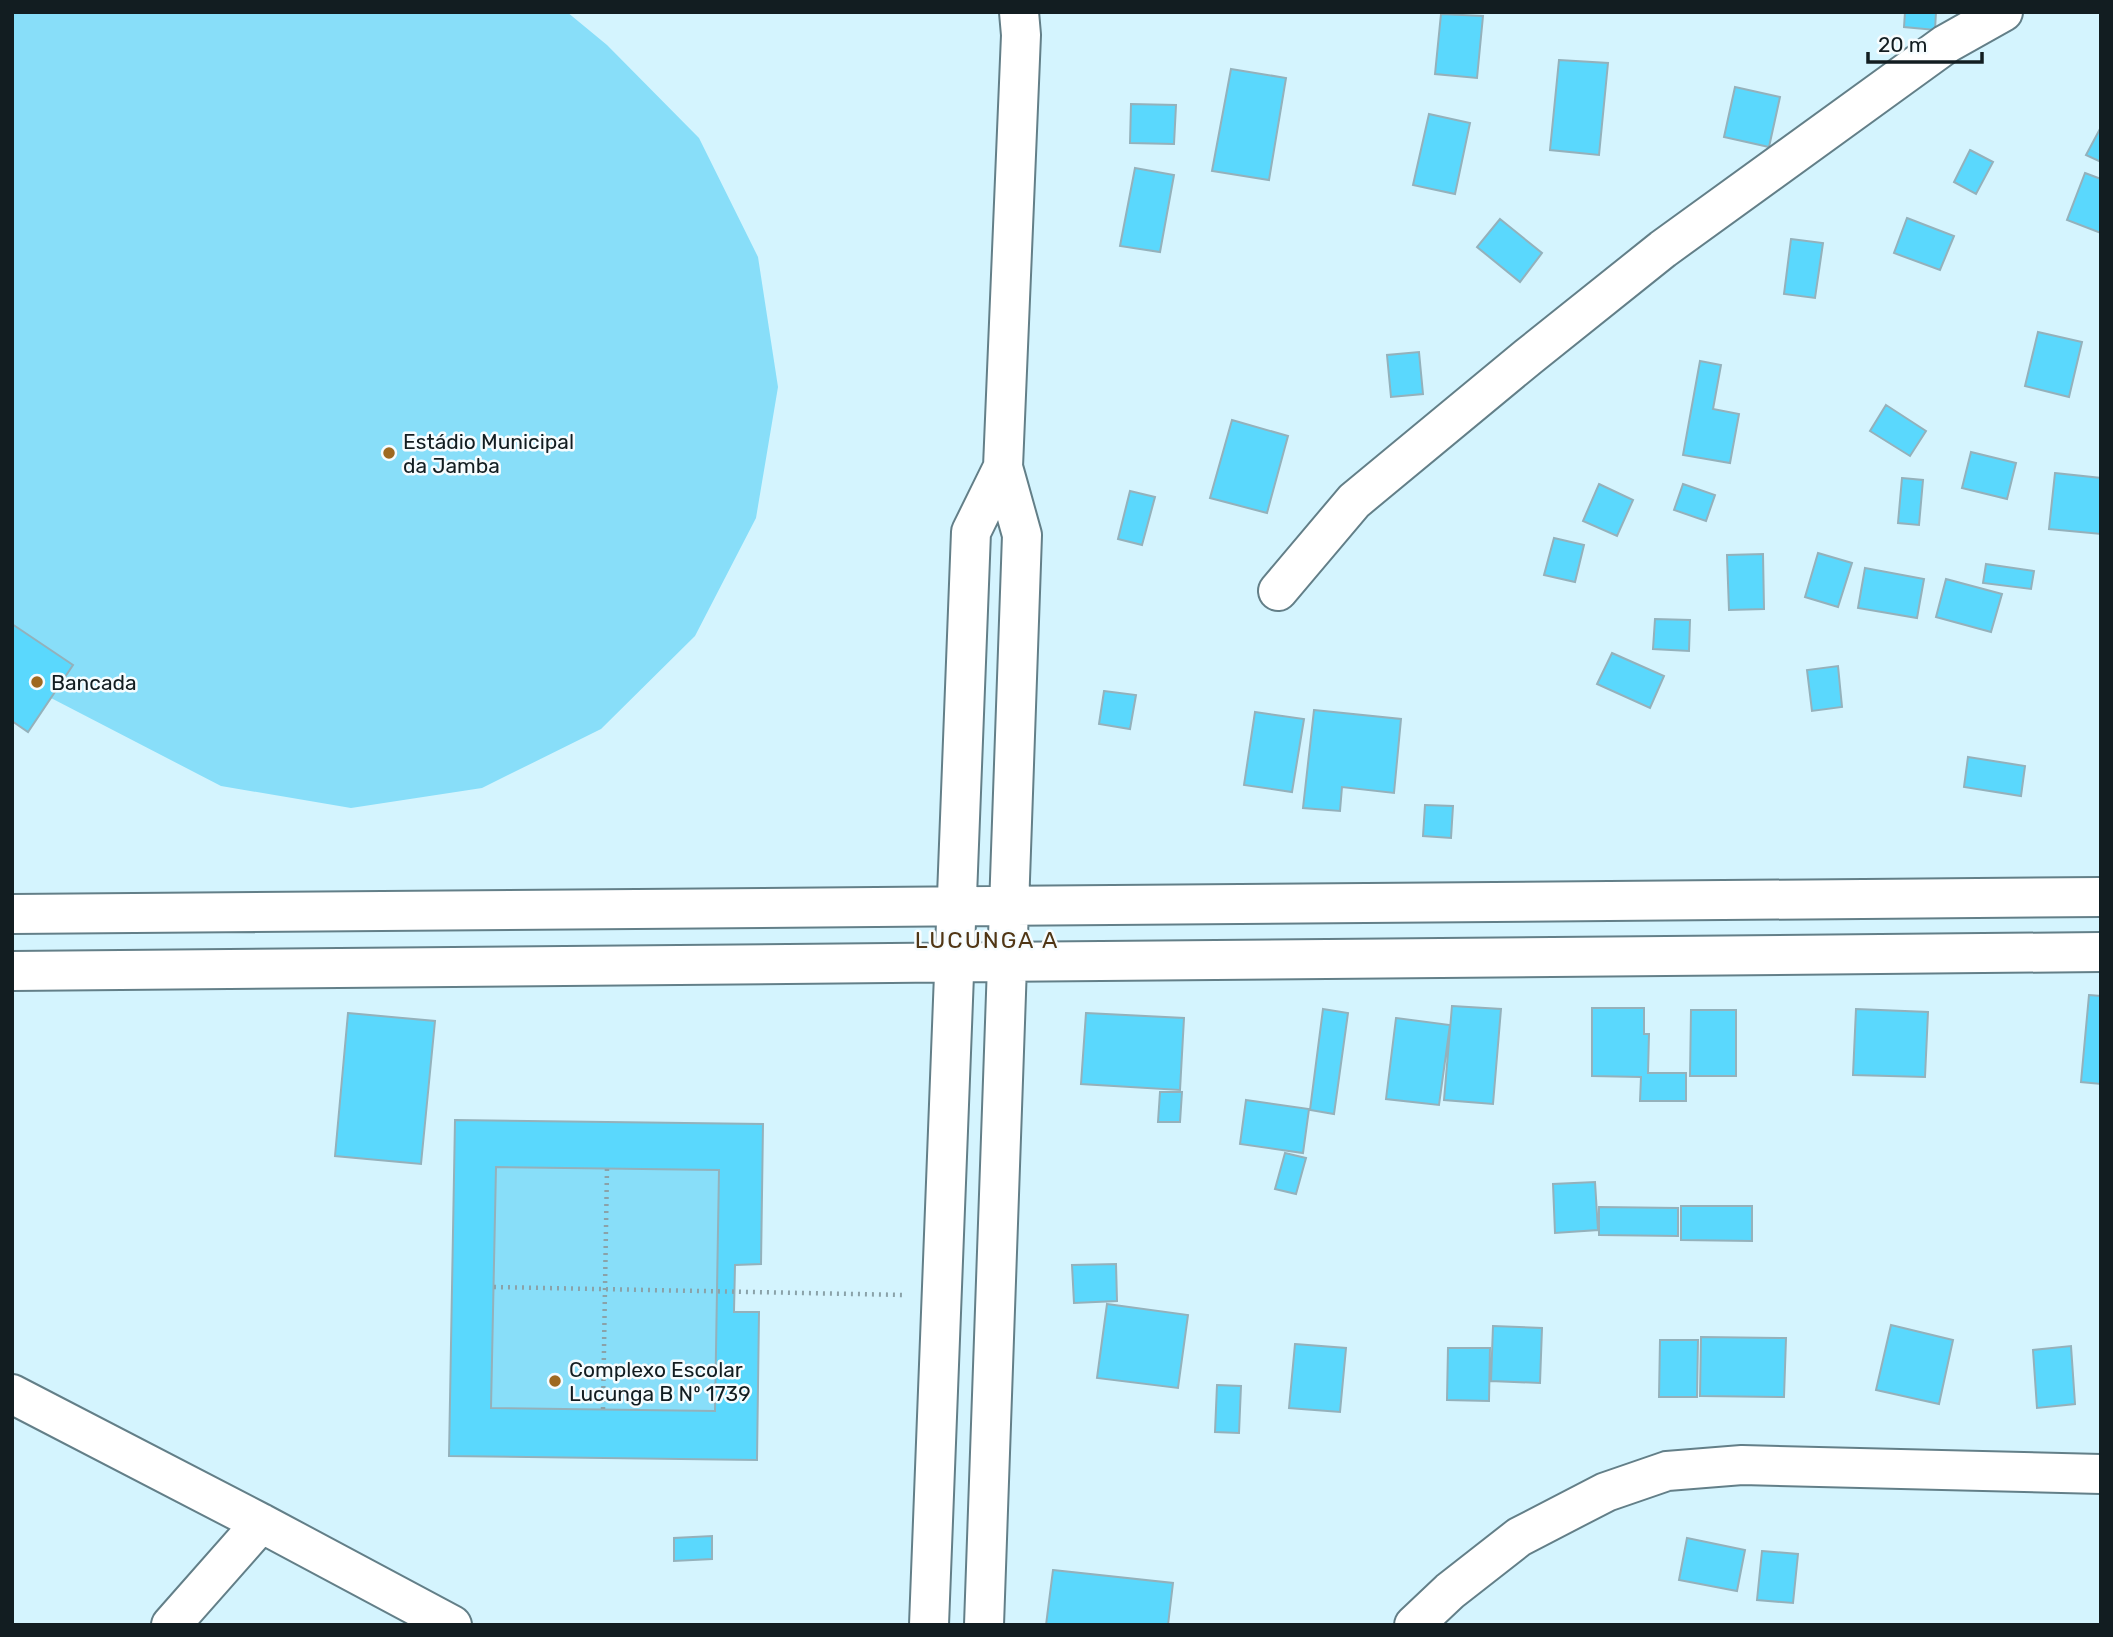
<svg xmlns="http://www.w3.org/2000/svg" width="2113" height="1637" font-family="Rubik,sans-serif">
<rect width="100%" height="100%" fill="#d4f4fe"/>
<path fill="#88def9" d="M12,12H567L607,45L699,138L758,257L778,387L756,518L695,636L601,729L482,788L351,808L221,786L51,698L28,732L12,721Z
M496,1167L719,1170L715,1411L491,1408Z"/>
<path fill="#5ad8fd" stroke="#94b1bb" stroke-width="2" fill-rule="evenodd" d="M1905,12H1936L1935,30L1904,27Z
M1441,14L1483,16L1477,78L1435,74Z
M1559,60L1608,63L1599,155L1550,150Z
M1231,69L1286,78L1269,180L1212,171Z
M1735,87L1780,97L1769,147L1724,137Z
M1131,104L1176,105L1174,144L1130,143Z
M1429,114L1470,123L1455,194L1413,185Z
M2101,127V162L2086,155Z
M1970,150L1993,162L1976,194L1954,182Z
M1135,168L1174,175L1160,252L1120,246Z
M2085,173L2101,179V233L2067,220Z
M1907,218L1954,236L1940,270L1894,253Z
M1500,219L1542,253L1520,282L1477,247Z
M1791,239L1823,243L1815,298L1784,294Z
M2038,332L2082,342L2069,397L2025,386Z
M1419,352L1423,394L1391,397L1387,355Z
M1700,361L1721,365L1713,409L1739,414L1730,463L1683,455Z
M1886,405L1926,431L1910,456L1870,431Z
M1232,420L1288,436L1267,513L1210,498Z
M1971,452L2016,463L2007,499L1962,488Z
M2055,473L2101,478V534L2049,529Z
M1902,478L1923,480L1919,525L1898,523Z
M1599,484L1633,500L1617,536L1583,521Z
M1683,484L1715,495L1706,521L1674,510Z
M1130,491L1155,497L1142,545L1118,539Z
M1554,538L1584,545L1575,582L1544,575Z
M1818,553L1852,563L1838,607L1805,597Z
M1763,554L1764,609L1729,610L1727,555Z
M1986,564L2034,571L2031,589L1983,583Z
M1865,568L1924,579L1917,618L1858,608Z
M1946,579L2002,594L1991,632L1936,617Z
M1655,619L1690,620L1689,651L1653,649Z
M12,624L73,665L28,732L12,721Z
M1612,653L1664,676L1650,708L1597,684Z
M1838,666L1842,707L1812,711L1807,670Z
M1104,691L1136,695L1130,729L1099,724Z
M1314,710L1401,719L1394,793L1342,787L1340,811L1303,808Z
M1255,712L1304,719L1292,792L1244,785Z
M1968,757L2025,766L2021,796L1964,787Z
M1425,805L1453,806L1451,838L1423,836Z
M2089,995L2101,996V1084L2081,1082Z
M1452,1006L1501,1009L1493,1104L1444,1100Z
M1592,1008H1644V1034H1649L1648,1073H1686V1101H1640L1641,1077L1592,1076Z
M1323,1009L1348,1013L1334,1114L1310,1110Z
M1856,1009L1928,1012L1925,1077L1853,1075Z
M1691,1010H1736V1076H1690Z
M348,1013L435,1021L421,1164L335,1156Z
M1086,1013L1184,1018L1180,1090L1081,1084Z
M1396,1018L1450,1025L1439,1105L1386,1099Z
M1160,1092H1182L1180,1122H1158Z
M1246,1100L1309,1109L1303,1153L1240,1144Z
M455,1120L763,1124L761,1264L735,1265L734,1312H759L757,1460L449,1456ZM496,1167L719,1170L715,1411L491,1408Z
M1285,1153L1306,1158L1296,1194L1275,1189Z
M1595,1182L1598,1230L1555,1233L1553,1184Z
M1681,1206H1752V1241L1681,1240Z
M1599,1207L1678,1208V1236L1599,1235Z
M1116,1264L1117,1301L1074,1303L1072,1265Z
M1107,1304L1188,1315L1178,1388L1097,1378Z
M1891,1325L1953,1340L1939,1404L1876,1390Z
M1493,1326L1542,1328L1540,1383L1491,1381Z
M1701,1337L1786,1338L1784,1397L1700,1396Z
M1660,1340H1698L1697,1397H1659Z
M1295,1344L1346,1348L1340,1412L1289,1408Z
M2071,1346L2075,1404L2037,1408L2033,1350Z
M1448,1348H1490L1489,1401L1447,1400Z
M1217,1385L1241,1386L1239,1433L1215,1432Z
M712,1536V1559L674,1561V1538Z
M1687,1538L1745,1550L1737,1591L1679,1580Z
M1762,1551L1798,1554L1793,1603L1757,1600Z
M1053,1570L1173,1583L1168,1625H1046Z"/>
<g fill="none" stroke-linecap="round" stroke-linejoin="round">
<defs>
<path id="street" d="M1003,467L1021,35L1019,12
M1278,591L1354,501L1528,357L1663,249L1946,44L2003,12
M12,914L2101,897
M12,971L2101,952
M12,1394L261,1523L452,1625
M171,1625L261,1523
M929,1625L971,532L1003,467L1022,535L984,1625
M1414,1625L1450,1591L1519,1537L1606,1492L1667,1471L1742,1465L2101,1474"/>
</defs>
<use href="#street" stroke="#637f88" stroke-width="42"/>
<path stroke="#8aa2a9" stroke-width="4.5" stroke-dasharray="2 5" stroke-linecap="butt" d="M494,1287L906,1295
M603,1409L607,1168"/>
<use href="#street" stroke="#fff" stroke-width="38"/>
</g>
<g fill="#9e6921" stroke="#f6fcfe" stroke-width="2.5">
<circle cx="389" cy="453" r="7"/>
<circle cx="37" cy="682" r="7"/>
<circle cx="555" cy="1381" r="7"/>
</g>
<g text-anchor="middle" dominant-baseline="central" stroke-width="5" stroke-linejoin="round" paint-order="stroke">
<g font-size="21" fill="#121d21" stroke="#f6fcfe" text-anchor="start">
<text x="403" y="441">Estádio Municipal<tspan x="403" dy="24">da Jamba</tspan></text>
<text x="51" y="682">Bancada</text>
<text x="569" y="1369">Complexo Escolar<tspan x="569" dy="24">Lucunga B Nº 1739</tspan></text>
</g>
<g font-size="23" letter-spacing="2" fill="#503615" stroke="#f6fcfe">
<text x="987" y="940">LUCUNGA A</text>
</g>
</g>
<rect width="2113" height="1637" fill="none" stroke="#121d21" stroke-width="28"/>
<path d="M1868 52v10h114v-10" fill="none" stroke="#121d21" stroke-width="3.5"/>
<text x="1878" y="52" font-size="21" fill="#121d21" stroke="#f6fcfe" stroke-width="5" paint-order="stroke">20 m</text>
</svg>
